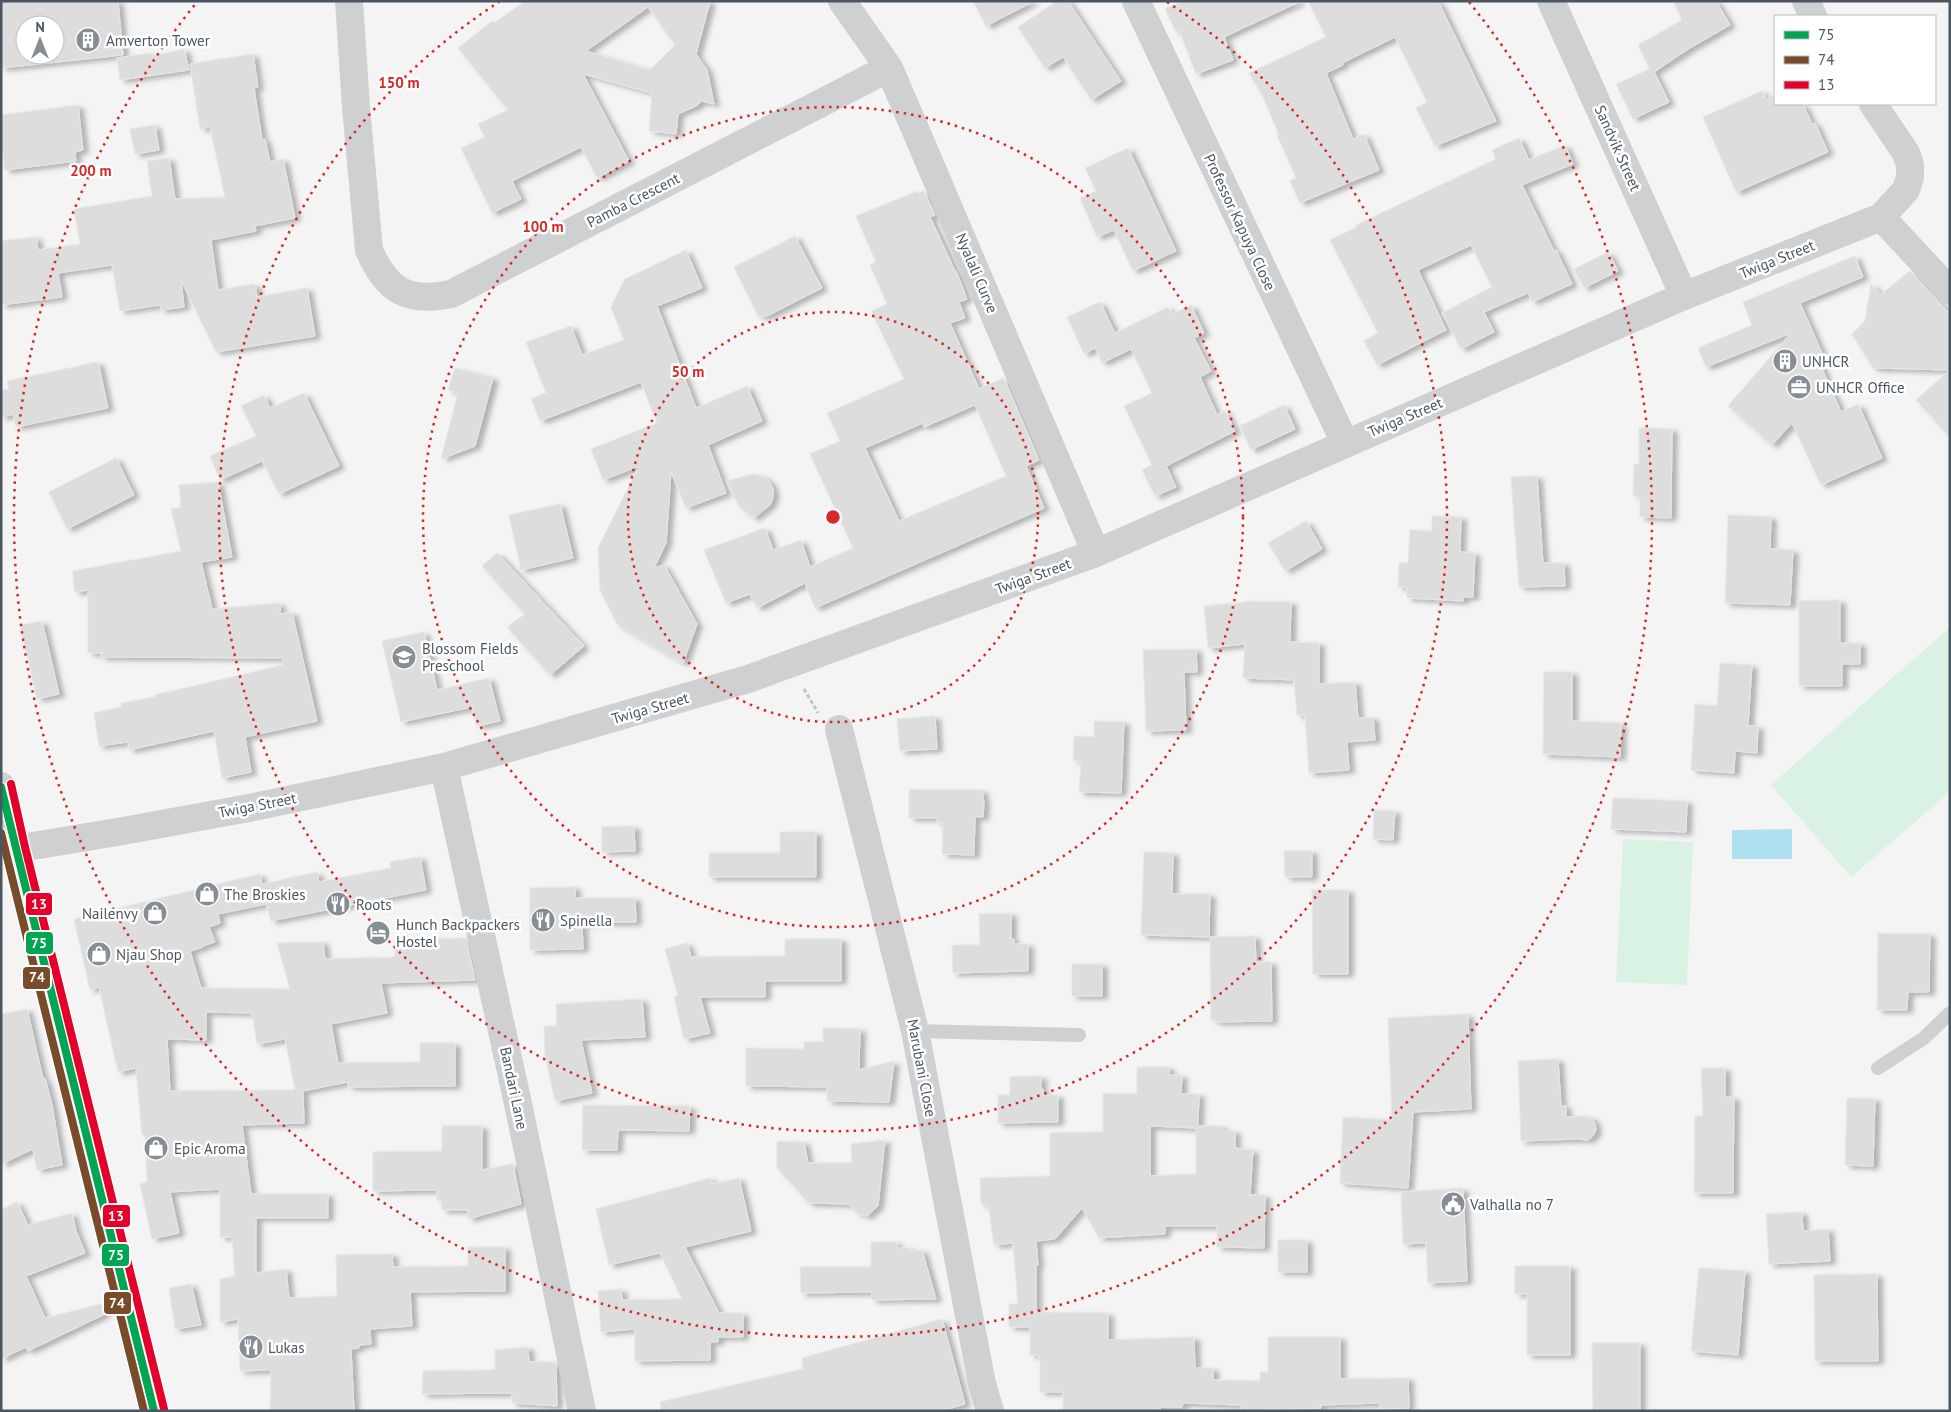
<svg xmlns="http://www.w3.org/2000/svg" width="1951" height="1412" font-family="'PT Sans',sans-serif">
<defs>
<filter id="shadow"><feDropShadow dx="5.5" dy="3" stdDeviation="2.5" flood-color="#0004"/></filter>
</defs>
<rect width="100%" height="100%" fill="#f4f4f4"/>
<path fill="#d9f2e3" d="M1949,628L1950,792L1851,877L1771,785Z
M1623,839L1693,842L1687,985L1616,982Z"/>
<path fill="#aee2f0" d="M1792,829V859H1732V830Z"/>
<path fill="#ddddde" stroke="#e5e6e7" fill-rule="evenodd" filter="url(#shadow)" d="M1,1H118L123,55L1,68ZM25,25H55V55H25Z
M525,1H710L696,54L707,70L714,104L702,101L696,106L678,114L676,134L649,131L652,93L583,74L629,161L597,178L581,147L512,181L521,199L492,213L461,148L485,137L478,124L508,110L458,48L492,21L494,23ZM648,7L675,45L650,70L586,51Z
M973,1H1034L986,26Z
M1057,1H1068L1121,81L1091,100L1063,57L1045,68L1018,27Z
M1183,1H1301L1224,37L1233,60L1196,74L1179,30L1176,32L1165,9Z
M1308,1H1438L1496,121L1435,146L1416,108L1427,102L1395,37L1342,63L1343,65L1326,73L1353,139L1364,134L1379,170L1300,203L1290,181L1296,178L1277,135H1279L1263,97L1249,73L1326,37Z
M1673,1H1716L1730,25L1690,48L1654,72L1669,102L1633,119L1616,84L1650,69L1638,45L1682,20Z
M184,49L189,70L120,80L117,58L151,53L152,56Z
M253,54L258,87L254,88L262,140L265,139L270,162L283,159L295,218L255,226L256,231L211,240L218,290L255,284L257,297L307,288L315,336L216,352L181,280L184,307L161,310L160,305L120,311L112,265L58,273L62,297L1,305V241L36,237L38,250L80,244L74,209L152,196L147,161L169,158L175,199L225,197L210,127L200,129L190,64Z
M1762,91L1766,99L1775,95V104H1803L1812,124L1815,123L1828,152L1736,192L1703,117Z
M78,105L83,150L75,152L76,161L5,170L1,138V115Z
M155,125L159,150L135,154L130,129Z
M1519,138L1529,160L1565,145L1573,164L1522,185L1554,251L1556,250L1572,284L1532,302L1528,293L1484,312L1494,332L1461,349L1442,313L1492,287L1471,245L1418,270L1446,330L1377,365L1364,341L1378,333L1330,240L1357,227L1356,225L1496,159L1492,150Z
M1128,148L1176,251L1133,271L1114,230L1097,237L1080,198L1096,191L1085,168Z
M918,191L919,193L924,191L935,215L930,217L955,271H956L967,299L959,302L965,318L950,323L979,389L1004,378L1039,460L1026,466L1044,508L815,608L805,583L757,608L750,594L726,603L704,550L765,528L773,550L801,540L810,567L853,548L810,454L840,441L827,413L904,379L871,311L887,304L870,265L876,262L856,216ZM975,405L1006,476L899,521L865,448L923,423L924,427Z
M795,236L822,288L767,316H758L734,267Z
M686,250L702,288L657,306L696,408L747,386L762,421L708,445L726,493L686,508L671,472L666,543L654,568L664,565L697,624L683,663L617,624L600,590L598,548L639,466L603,480L591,449L657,423L641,382L540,421L531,399L546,393L526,342L571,326L582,355L624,340L611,307L625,279Z
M1608,252L1618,271L1584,288L1574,269Z
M1855,256L1863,277L1800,303L1825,360L1819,362L1841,412L1858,404L1882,458L1821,485L1792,423L1772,445L1728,406L1791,333L1706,367L1698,348L1752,325L1743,302Z
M1910,271L1950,314V370L1873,368L1852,334L1865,321L1871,284L1881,294Z
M1100,302L1115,333L1168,307L1172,314L1191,305L1204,333L1194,338L1211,371L1200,377L1217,415L1225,411L1235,431L1166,466L1176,487L1155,496L1142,470L1152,465L1124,406L1152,393L1131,349L1102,363L1095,348L1084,354L1067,317Z
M98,362L108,408L16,427L13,414L1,417V390L9,389L7,381Z
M455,368L493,378L475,446L441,459L458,393L448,390Z
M1950,370V437L1916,400Z
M304,393L339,466L279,494L262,461L220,480L210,456L256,436L241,406L264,395L270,408Z
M1284,405L1295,429L1251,450L1240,426Z
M1639,428L1672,429L1671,518L1640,517V496H1633L1634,464H1639Z
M116,458L134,495L67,529L49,492Z
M753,474L762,476L769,481L773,489V498L770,505L754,518L739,506L726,481Z
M1537,476L1543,563H1564L1565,586L1519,587L1511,477Z
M218,482L232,557L201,562L212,609L280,603V614L292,612L317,721L245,737L251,772L222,778L214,731L129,750L128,742L99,746L94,713L121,707V703L155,697V695L283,665V658L101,657V653H88V590L75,592L73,580V571L181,551L171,509L181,507L179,485Z
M560,504L573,558L521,570L509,515Z
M1728,515L1771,517L1770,549L1793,550L1790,605L1725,603Z
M1432,516L1461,517L1460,552L1475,553L1473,597H1463V601L1407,598V587H1398L1399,563H1408L1410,530L1432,531Z
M1306,521L1322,549L1285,571L1268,543Z
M497,553L584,646L550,675L507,627L525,614L482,566Z
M1840,600V643H1860V664H1842V686H1799V601Z
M1246,601L1291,602L1290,642L1319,643V684L1355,682L1358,718L1373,717L1375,740L1347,742L1349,770L1309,773L1305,715H1297L1294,680L1243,678L1245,644L1208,648L1204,606L1246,602Z
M42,621L59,694L37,699L20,625Z
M424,632L437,690L489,678L500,721L477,726L472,707L401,722L382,641Z
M1196,649L1197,672H1184L1186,730L1146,731L1143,650Z
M1720,663L1752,665L1748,726H1758L1757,753L1735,751L1734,773L1691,770L1695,704L1717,706Z
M1544,672H1572V721L1621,723L1620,757L1543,754Z
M935,716L937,749L900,751L897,719Z
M1094,721L1124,722L1121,793L1079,792L1081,761L1073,760L1074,736L1094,737Z
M909,789L982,790L984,803L983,817H975L974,855L942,854L943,823H937V818H909Z
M1613,798L1687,801L1686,832L1611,829Z
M1374,810L1395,811L1393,840L1373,839Z
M634,826L635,851L602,852V827Z
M780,832H816V877H709V853H780Z
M1284,851H1312V877H1285Z
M1144,852L1173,853L1172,894H1210L1209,937L1141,935Z
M420,857L426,890L271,921L266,904L218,914L220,923L209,927L215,942L203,946V947L190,951L201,988L290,989L277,943L323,942L325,959L395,957V940L466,938L475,980L381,983L387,1013L331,1024L338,1063L420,1062V1043H455V1086L348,1087V1082L303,1091L304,1123L242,1125L251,1194H328V1218H256V1273L286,1269L289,1298L337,1296L336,1255L392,1254L393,1267L468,1266V1247H505V1291L410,1292L412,1326L370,1329L371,1344L359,1345V1348L351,1349L354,1411H270L271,1370L240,1371L238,1319L220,1322V1279L235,1276L232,1237H220V1189L170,1192L179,1233L152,1239L140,1184L147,1182L145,1135H142L136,1068L118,1072L99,987L90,990L74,919L260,874L262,884L317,872L319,882L391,868L390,862ZM206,1012L252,1013L257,1044L285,1039L295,1090L170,1091L167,1039L206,1040Z
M575,887V898H635L636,922L582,923L583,949L530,950V888Z
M1312,890H1348V974H1313Z
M1011,913V939H1014V944H1028V971L953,973L952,945H980L979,914Z
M1878,933L1930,934L1929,992H1908L1907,1010H1877Z
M1255,936L1256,962H1271L1272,1021L1216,1022V1020H1211L1210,937Z
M785,939H841V981H765V997H700L710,1033L684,1039L674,997L678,996L665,949L687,943L691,957L785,956Z
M1072,964H1102V996H1072Z
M642,999L645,1037L581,1040L592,1093L555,1101L545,1055L544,1026H557L556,1004Z
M27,1009L43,1079L45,1078L52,1105L62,1165L37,1170L33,1149L1,1164V1014Z
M1468,1014L1471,1109L1413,1112L1408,1188L1340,1183L1343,1117L1392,1120L1388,1018Z
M823,1028L860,1029L859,1070L894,1061L889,1102L827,1101V1087L746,1086V1048L804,1049V1042H823Z
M1558,1059L1561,1106H1566V1117L1585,1116L1592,1118L1595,1124L1596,1130L1593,1136L1588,1140L1577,1139L1521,1141L1518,1061Z
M1137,1067H1169V1075H1182L1181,1094H1199L1198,1126H1222V1131H1235V1148L1253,1150L1250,1195H1265L1264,1248L1217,1247V1226H1165V1234L1099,1238L1082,1208L1055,1239L1036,1241L1038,1265H1036V1312L1108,1313V1340L1194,1337L1195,1368H1213V1380L1260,1381V1372H1268V1337H1340V1379L1408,1378L1409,1408L1380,1409V1403L1321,1405V1408L1241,1411V1405L1183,1403L1182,1407H1160V1410L1063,1411V1392H1040V1357H1038L1039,1355H1030V1327H1009V1304H1018L1013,1243L994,1245L988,1204L981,1205L980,1178L1050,1176V1133L1103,1132V1093L1137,1094ZM1150,1126L1196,1128V1174L1150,1176Z
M1701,1068H1725V1097H1734L1733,1193H1694L1695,1116H1703Z
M1041,1076V1089H1043V1095H1058V1122L998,1123V1095H1010V1077Z
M1847,1098L1875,1099L1873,1166L1845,1165Z
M583,1105L690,1106L689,1131L618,1130L617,1150H582Z
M442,1126H482V1170L513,1164L521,1204L468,1219V1210H442V1200H437V1190L373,1191V1152L442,1151Z
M885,1140L878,1206L867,1216L857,1213L849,1204L809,1203L777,1168V1141L804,1142L808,1163H852L851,1144Z
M711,1178L712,1184L739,1178L751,1231L685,1247L719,1313H743V1337H718V1342H710V1360L635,1361V1329L601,1332L598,1291L621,1289L622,1300L682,1299L660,1253L609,1265L596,1209Z
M1463,1188L1467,1281L1428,1283L1426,1243L1403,1244L1401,1192Z
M17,1202L28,1225L72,1213L76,1231L85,1253L26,1276L45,1318L101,1304L105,1314L28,1351L26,1347L1,1359V1210Z
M1802,1212L1803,1231L1828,1229L1830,1261L1769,1264L1766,1214Z
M1278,1240H1307V1272H1278Z
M871,1242H897V1248H910V1251L922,1250L936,1299L872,1300V1292L801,1293L800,1267H871Z
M1515,1266H1570V1355H1527V1294H1515Z
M1699,1268L1745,1271L1738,1355L1691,1351Z
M1877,1274L1878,1361H1815L1814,1275Z
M191,1284L201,1325L175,1329L169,1288Z
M942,1319L965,1404L941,1411H661L660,1402L803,1369L802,1358Z
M1592,1343H1640V1411H1593Z
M528,1347L529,1362H556L557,1406L512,1403V1393L422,1394L423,1371L495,1370V1350Z"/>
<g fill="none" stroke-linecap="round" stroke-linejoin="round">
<path stroke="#bcc7c4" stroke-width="3" stroke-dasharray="4 2.5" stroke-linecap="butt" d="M804,689L818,713"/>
<path stroke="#ced0d2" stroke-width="14" d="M915,1031L1079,1035
M1878,1068L1924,1038L1950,1013"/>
<path stroke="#ced0d2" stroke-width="28" d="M349,1L356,107L369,250C387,291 407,303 451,294L889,68
M842,1L889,68L1096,553
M1136,1L1345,443
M1551,1L1684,296
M1806,1L1813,16
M1881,217L1950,291
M839,729L915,1031L982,1384L990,1411
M444,767L517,1099L582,1411
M15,849L123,831L249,808L444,767L748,679L1096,553L1684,296L1881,217L1906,190L1910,177V165L1906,153L1873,104"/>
<path stroke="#ced0d2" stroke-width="28" d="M1,786L15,849L154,1411"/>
<defs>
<path id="bus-1" d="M1,787L154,1411"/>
<path id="bus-2" d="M1,833L144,1411"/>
<path id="bus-3" d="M11,784L25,847L164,1409"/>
</defs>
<use href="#bus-1" stroke="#fff" stroke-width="11"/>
<use href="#bus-2" stroke="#fff" stroke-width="11"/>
<use href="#bus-3" stroke="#fff" stroke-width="11"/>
<use href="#bus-1" stroke="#00a651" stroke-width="8"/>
<use href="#bus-2" stroke="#7a4b2a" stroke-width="8"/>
<use href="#bus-3" stroke="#e4002b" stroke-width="8"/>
</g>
<g fill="none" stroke="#d62828" stroke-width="2.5" stroke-dasharray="2.5 5">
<circle cx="833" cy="517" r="205"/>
<circle cx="833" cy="517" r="410"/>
<path d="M1167 2A614 614 0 1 1 499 2"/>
<path d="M1469 2A819 819 0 1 1 197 2"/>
</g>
<defs>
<symbol id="building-disc" viewBox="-11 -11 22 22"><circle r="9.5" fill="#868d94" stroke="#fff"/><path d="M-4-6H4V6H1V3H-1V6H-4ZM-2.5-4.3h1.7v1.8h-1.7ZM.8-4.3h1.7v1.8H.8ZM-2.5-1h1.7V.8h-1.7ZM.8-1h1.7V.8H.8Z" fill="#fff"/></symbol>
<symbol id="office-disc" viewBox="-11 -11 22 22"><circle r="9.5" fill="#868d94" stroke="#fff"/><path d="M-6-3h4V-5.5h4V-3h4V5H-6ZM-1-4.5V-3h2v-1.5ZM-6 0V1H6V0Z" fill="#fff"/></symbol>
<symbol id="school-disc" viewBox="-11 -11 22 22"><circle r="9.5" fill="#868d94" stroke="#fff"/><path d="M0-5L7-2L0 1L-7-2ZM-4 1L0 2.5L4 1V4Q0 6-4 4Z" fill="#fff"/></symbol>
<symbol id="shop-disc" viewBox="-11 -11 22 22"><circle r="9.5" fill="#868d94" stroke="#fff"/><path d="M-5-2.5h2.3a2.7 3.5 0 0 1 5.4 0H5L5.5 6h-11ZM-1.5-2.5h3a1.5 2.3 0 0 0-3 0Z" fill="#fff"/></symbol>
<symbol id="restaurant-disc" viewBox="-11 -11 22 22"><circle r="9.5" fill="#868d94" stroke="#fff"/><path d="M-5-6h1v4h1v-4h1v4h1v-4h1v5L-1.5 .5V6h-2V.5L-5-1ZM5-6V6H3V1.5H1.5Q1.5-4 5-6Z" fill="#fff"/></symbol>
<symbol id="hotel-disc" viewBox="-11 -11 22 22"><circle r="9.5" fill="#868d94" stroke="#fff"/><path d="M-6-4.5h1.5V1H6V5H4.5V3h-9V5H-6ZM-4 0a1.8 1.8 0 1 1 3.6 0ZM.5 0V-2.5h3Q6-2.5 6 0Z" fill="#fff"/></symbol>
<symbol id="civic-disc" viewBox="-11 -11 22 22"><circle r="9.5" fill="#868d94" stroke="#fff"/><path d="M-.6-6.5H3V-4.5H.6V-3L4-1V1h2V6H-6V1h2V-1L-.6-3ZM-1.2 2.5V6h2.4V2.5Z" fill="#fff"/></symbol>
</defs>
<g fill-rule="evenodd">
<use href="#building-disc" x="74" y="26" width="28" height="28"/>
<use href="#building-disc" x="1771" y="347" width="28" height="28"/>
<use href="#office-disc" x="1785" y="373" width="28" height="28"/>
<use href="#school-disc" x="390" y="643" width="28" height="28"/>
<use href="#shop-disc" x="193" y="880" width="28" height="28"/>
<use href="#restaurant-disc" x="324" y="890" width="28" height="28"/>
<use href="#shop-disc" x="141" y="899" width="28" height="28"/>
<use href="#restaurant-disc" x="529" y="906" width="28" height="28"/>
<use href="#hotel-disc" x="364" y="919" width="28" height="28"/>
<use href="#shop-disc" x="85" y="940" width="28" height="28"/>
<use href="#shop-disc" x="142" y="1134" width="28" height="28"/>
<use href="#civic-disc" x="1439" y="1190" width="28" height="28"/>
<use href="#restaurant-disc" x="237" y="1333" width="28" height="28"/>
</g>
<g text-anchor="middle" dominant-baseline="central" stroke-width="5" stroke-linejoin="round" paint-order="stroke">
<g font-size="15" fill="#4a5661" stroke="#fff" text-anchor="start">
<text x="106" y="40">Amverton Tower</text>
<text x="1802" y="361">UNHCR</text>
<text x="1816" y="387">UNHCR Office</text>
<text x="422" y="648">Blossom Fields<tspan x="422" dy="17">Preschool</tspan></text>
<text x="224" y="894">The Broskies</text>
<text x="356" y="904">Roots</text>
<text x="138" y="913" text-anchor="end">Nailenvy</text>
<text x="560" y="920">Spinella</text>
<text x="396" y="924">Hunch Backpackers<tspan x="396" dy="17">Hostel</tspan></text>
<text x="116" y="954">Njau Shop</text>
<text x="174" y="1148">Epic Aroma</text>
<text x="1470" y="1204">Valhalla no 7</text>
<text x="268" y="1347">Lukas</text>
</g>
<g font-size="15" fill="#4a5661" stroke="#fff">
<text transform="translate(1618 148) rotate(66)">Sandvik Street</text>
<text transform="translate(633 200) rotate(-27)">Pamba Crescent</text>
<text transform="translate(1240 222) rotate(65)">Professor Kapuya Close</text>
<text transform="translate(1777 259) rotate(-22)">Twiga Street</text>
<text transform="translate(977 273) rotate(67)">Nyalali Curve</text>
<text transform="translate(1405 417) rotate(-23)">Twiga Street</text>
<text transform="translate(1033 576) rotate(-20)">Twiga Street</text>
<text transform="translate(650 708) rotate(-16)">Twiga Street</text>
<text transform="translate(257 805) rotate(-11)">Twiga Street</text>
<text transform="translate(922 1068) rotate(79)">Marubani Close</text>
<text transform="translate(514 1088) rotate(78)">Bandari Lane</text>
</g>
</g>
<circle cx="833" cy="517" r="8" fill="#d62828" stroke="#fff" stroke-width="2.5"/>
<g font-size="15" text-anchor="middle" font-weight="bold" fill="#d62828" stroke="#fff" stroke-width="5" stroke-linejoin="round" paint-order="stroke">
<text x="399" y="88">150 m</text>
<text x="91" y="176">200 m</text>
<text x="543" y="232">100 m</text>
<text x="688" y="377">50 m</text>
</g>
<g stroke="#fff" stroke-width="2">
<rect x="25" y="892" width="28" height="24" rx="5" fill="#e4002b"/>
<rect x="25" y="931" width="29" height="24" rx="5" fill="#00a651"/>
<rect x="22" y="966" width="29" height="24" rx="5" fill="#7a4b2a"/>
<rect x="102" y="1204" width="29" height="24" rx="5" fill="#e4002b"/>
<rect x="101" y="1243" width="29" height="24" rx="5" fill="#00a651"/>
<rect x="103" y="1291" width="29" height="24" rx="5" fill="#7a4b2a"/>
</g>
<g font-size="14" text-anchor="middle" font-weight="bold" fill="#fff">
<text x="39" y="909">13</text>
<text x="39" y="948">75</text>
<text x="37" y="982">74</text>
<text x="116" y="1221">13</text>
<text x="116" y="1260">75</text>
<text x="117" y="1308">74</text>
</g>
<rect width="1951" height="1412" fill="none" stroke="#4a5661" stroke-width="5"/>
<rect x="1774" y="15" width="162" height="90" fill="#ffffff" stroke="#b7bbc0"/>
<rect x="1784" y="31" width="25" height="8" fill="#00a651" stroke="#b7bbc0"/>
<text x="1818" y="40" font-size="15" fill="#4a5661">75</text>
<rect x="1784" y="56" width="25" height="8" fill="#7a4b2a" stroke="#b7bbc0"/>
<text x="1818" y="65" font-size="15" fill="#4a5661">74</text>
<rect x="1784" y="81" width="25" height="8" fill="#e4002b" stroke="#b7bbc0"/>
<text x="1818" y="90" font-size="15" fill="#4a5661">13</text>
<g transform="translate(40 40)"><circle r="24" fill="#ffffff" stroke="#b7bbc0"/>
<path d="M0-4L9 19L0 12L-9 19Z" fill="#868d94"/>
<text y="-8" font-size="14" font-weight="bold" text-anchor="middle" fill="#4a5661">N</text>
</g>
</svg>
